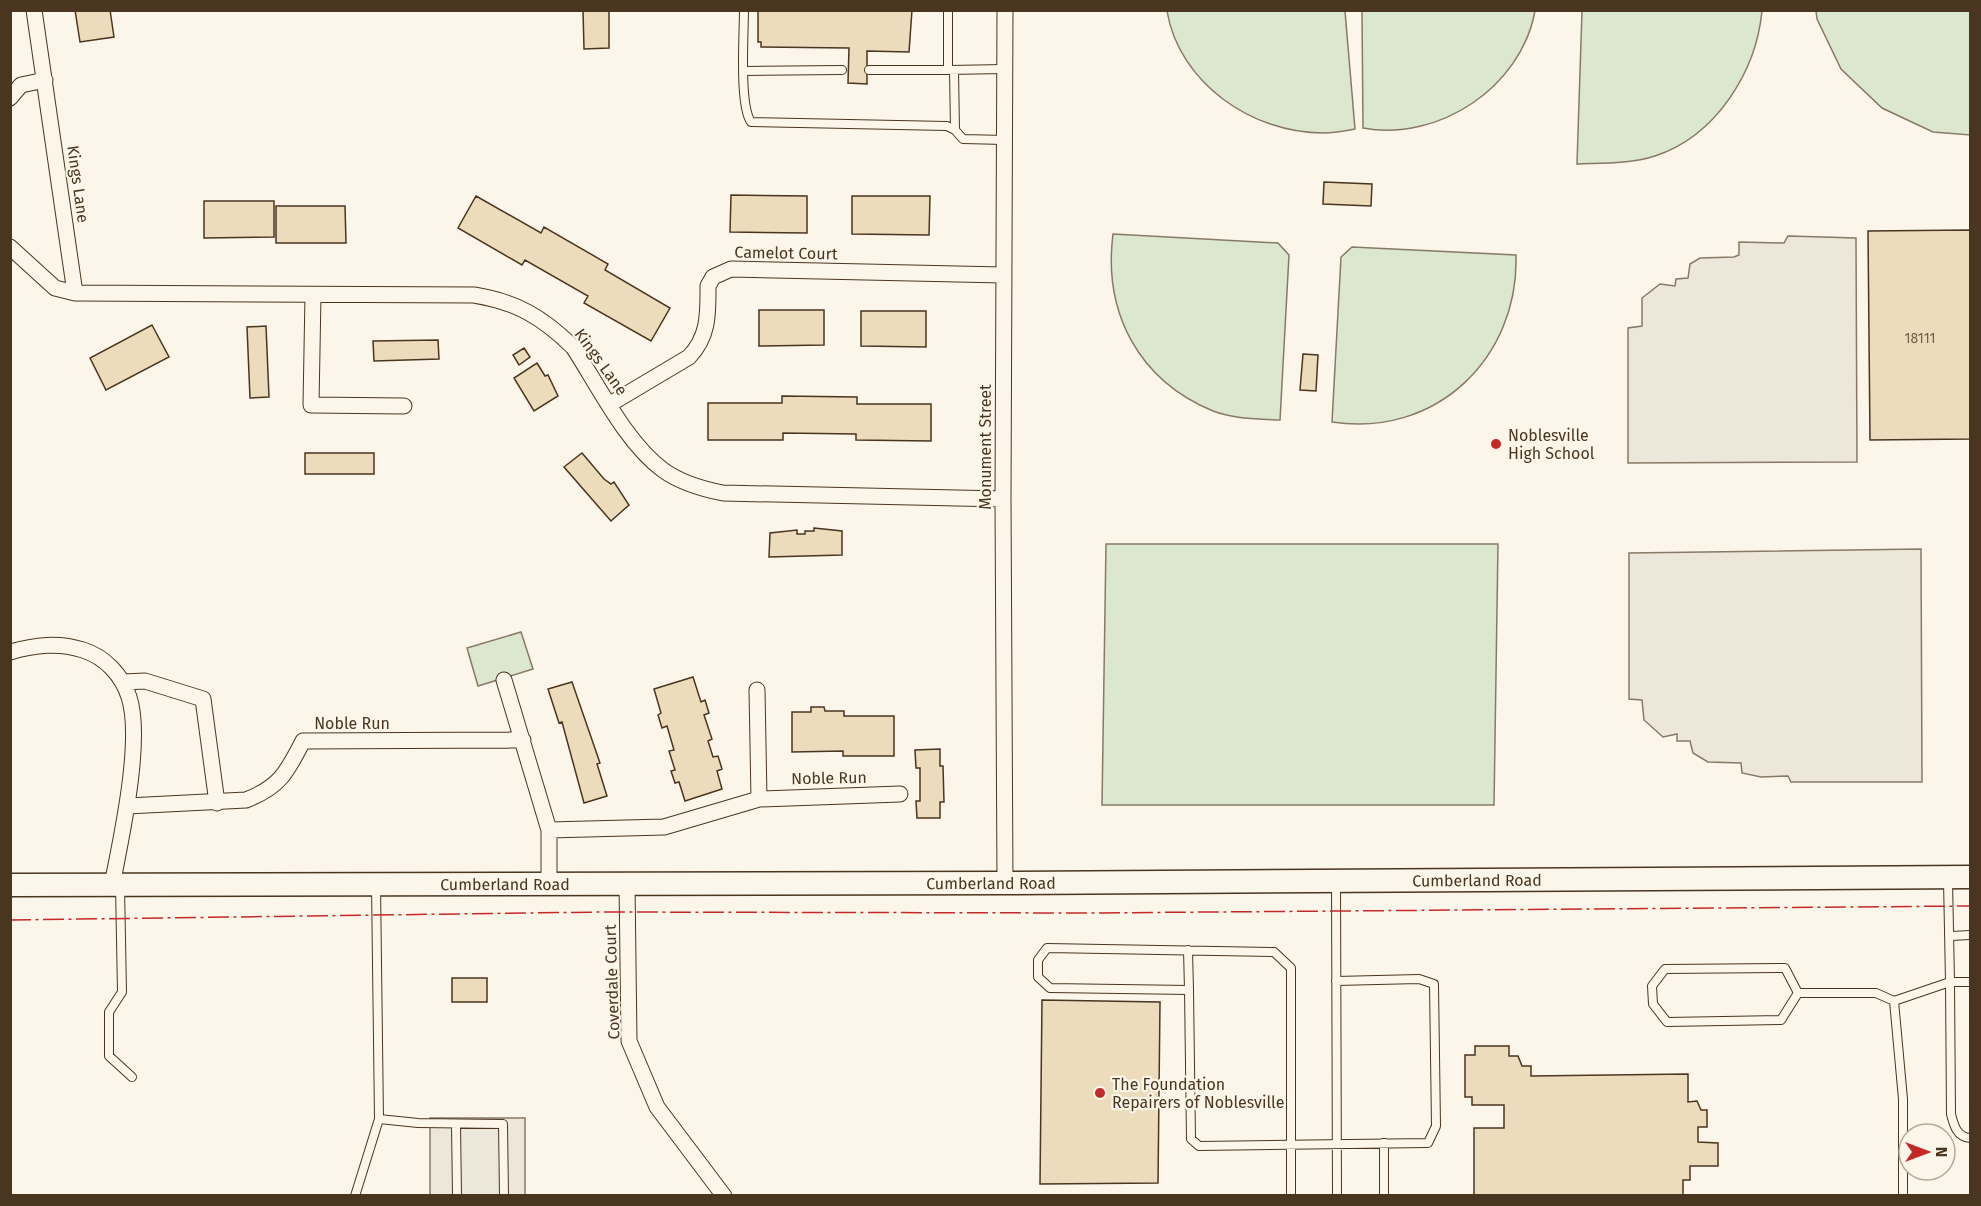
<svg xmlns="http://www.w3.org/2000/svg" width="1981" height="1206" font-family="'Fira Sans',sans-serif">
<rect width="100%" height="100%" fill="#fbf6e9"/>
<path fill="#dce7d0" stroke="#887966" stroke-width="1.5" d="M1167,11H1345L1355,129C1345,131 1333,133 1323,133C1252,133 1179,83 1167,11Z
M1362,11V10L1535,11C1521,87 1439,142 1363,128Z
M1582,11V10L1762,11C1756,72 1716,136 1655,156C1630,164 1603,163 1577,164Z
M1816,11H1970V135L1933,132L1882,108L1841,69L1817,19Z
M1113,234L1278,243L1289,255L1280,420C1257,419 1234,419 1213,411C1138,380 1103,312 1113,234Z
M1352,247L1516,255C1519,358 1436,438 1332,422L1341,257Z
M1106,544H1498L1494,805H1102Z
M521,632L533,669L478,686L467,648Z"/>
<path fill="#ede7d9" stroke="#887966" stroke-width="1.5" d="M1788,236L1856,238L1857,462L1628,463V328L1642,326V298L1660,284L1675,286L1676,279L1688,278L1690,264L1700,258L1734,257L1739,255V242L1784,243Z
M1921,549L1922,782H1791L1788,776L1761,777L1742,773L1741,763L1708,762L1693,753L1690,741H1677V734L1663,737L1644,720L1642,700L1629,699V553Z
M430,1118H525V1195H430Z"/>
<path fill="#ecdcbc" stroke="#4a3520" stroke-width="1.5" d="M75,10H110L114,37L80,42Z
M583,10H609V48L584,49Z
M758,10H912L909,52L867,51V84L848,83L849,48L761,47V42H758Z
M1324,182L1372,184L1371,206L1323,204Z
M731,195L807,196V233L730,232Z
M476,196L541,233L544,227L608,264L605,270L670,308L651,341L584,303L588,296L525,260L522,265L458,228Z
M852,196H930L929,235L852,234Z
M204,201H274V237L204,238Z
M276,206H345L346,243H276Z
M1970,230V439L1870,440L1868,231Z
M759,310H824V345L759,346Z
M861,311H926V347L861,346Z
M152,325L169,357L106,390L90,358Z
M266,326L269,397L250,398L247,327Z
M438,340L439,359L374,361L373,341Z
M524,348L530,357L519,365L513,355Z
M1303,354L1318,355L1316,391L1300,390Z
M537,363L545,376L548,375L558,396L534,411L514,378Z
M782,396L857,397V404H931V441L856,440V434L783,433V440H708V403H782Z
M305,453H374V474H305Z
M582,453L604,479L611,484L614,482L629,505L611,521L564,467Z
M814,528L842,531V555L769,557L770,533L797,530V534H805V531H814Z
M693,677L701,702L705,700L709,713L704,715L712,739L708,741L713,757L718,756L722,769L717,771L722,789L685,801L679,782L675,783L671,771L675,770L669,751L674,750L667,726L662,728L658,715L661,713L654,689Z
M572,682L600,763L597,764L607,796L584,803L562,722L559,723L548,689Z
M811,707H824L825,711H844V716H894V756H843V751L792,752V712H811Z
M940,749V766H943L944,802H940V818H917L916,801H920V768H916L915,750Z
M452,978H487V1002H452Z
M1042,1000L1160,1002L1158,1183L1040,1184Z
M1475,1046H1509V1056H1518L1522,1066H1531V1076L1688,1074V1102L1697,1101L1701,1110H1707V1127H1698V1142L1718,1143V1166H1690V1180H1683V1196H1474V1128H1504V1105H1472V1097H1465V1055H1475Z"/>
<g fill="none" stroke-linecap="round" stroke-linejoin="round">
<defs>
<path id="lane" d="M744,10C744,34 739,105 751,122L947,126L955,130L963,139L1005,140
M948,10V70L1005,69
M869,70H948
M954,70L955,130
M745,71L842,70
M1336,883L1337,1196
M120,886L122,992L109,1012V1056L132,1077
M1951,936L1970,935
M1188,950L1189,990
M1970,982H1950L1951,1114C1954,1126 1957,1137 1970,1138
M1798,993L1781,1020L1667,1022L1653,1004L1652,986L1665,969L1785,968L1798,993H1876L1894,1001
M379,1119L418,1123L503,1124L504,1196
M456,1124L457,1196
M1384,1143V1196
M355,1196L379,1119L376,885
M1291,1196V968L1274,952L1047,948L1038,960V977L1050,988L1189,990L1191,1139L1199,1146L1428,1143L1436,1126L1434,984L1419,979L1336,981
M1903,1196V1099L1894,1001L1950,982L1948,880"/>
<path id="street" d="M34,10L75,293
M10,98L21,85L45,80
M10,247L55,288L75,293L474,295C517,302 542,317 573,347C598,385 626,443 663,470C681,483 702,489 723,493L1003,499
M313,295L311,405L404,406
M610,404L689,357C709,336 708,314 708,286L713,277L731,269L1003,275
M10,652C35,645 58,642 83,650C105,657 122,675 129,697C143,740 121,839 112,885
M504,680L549,830V883
M123,682L145,681L203,699L217,803
M757,690L759,799
M127,806L246,800C280,787 287,772 303,741L523,740
M549,830L664,827L759,799L900,794
M627,883L629,1041L657,1107L724,1196
M1005,883L1003,499L1005,10"/>
<g id="secondary">
<path id="s1" d="M10,885L1005,883L1970,877"/>
</g>
</defs>
<use href="#lane" stroke="#4a3520" stroke-width="10"/>
<use href="#street" stroke="#4a3520" stroke-width="17"/>
<use href="#secondary" stroke="#4a3520" stroke-width="25"/>
<use href="#lane" stroke="#fbf6e9" stroke-width="8"/>
<use href="#street" stroke="#fbf6e9" stroke-width="15"/>
<use href="#secondary" stroke="#fbf6e9" stroke-width="22"/>
<path stroke="#c62828" stroke-width="1.5" stroke-dasharray="21 4.5 3 4.5" stroke-linecap="butt" d="M10,920L602,912L1086,913L1970,906"/>
</g>
<g fill="#c62828" stroke="#fbf6e9" stroke-width="2">
<circle cx="1496" cy="444" r="6"/>
<circle cx="1100" cy="1093" r="6"/>
</g>
<g text-anchor="middle" dominant-baseline="central" stroke-width="4.5" stroke-linejoin="round" paint-order="stroke">
<g font-size="14" fill="#725f47">
<text x="1920" y="338">18111</text>
</g>
<g font-size="16" fill="#4a3520" stroke="#fbf6e9">
<text transform="translate(78 184) rotate(82)">Kings Lane</text>
<text transform="translate(786 253) rotate(1)">Camelot Court</text>
<text transform="translate(601 362) rotate(54)">Kings Lane</text>
<text transform="translate(985 447) rotate(-90)">Monument Street</text>
<text x="352" y="723">Noble Run</text>
<text transform="translate(829 778) rotate(-1)">Noble Run</text>
<text stroke="none"><textPath href="#s1" startOffset="1467">Cumberland Road</textPath></text>
<text stroke="none"><textPath href="#s1" startOffset="495">Cumberland Road</textPath></text>
<text stroke="none"><textPath href="#s1" startOffset="981">Cumberland Road</textPath></text>
<text transform="translate(612 982) rotate(-92)">Coverdale Court</text>
</g>
<g font-size="16" fill="#4a3520" stroke="#fbf6e9" text-anchor="start">
<text x="1508" y="435">Noblesville<tspan x="1508" dy="18">High School</tspan></text>
<text x="1112" y="1084">The Foundation<tspan x="1112" dy="18">Repairers of Noblesville</tspan></text>
</g>
</g>
<rect width="1981" height="1206" fill="none" stroke="#4a3520" stroke-width="24"/>
<g transform="translate(1927 1152) rotate(90)"><circle r="28" fill="#fbf6e9" stroke="#b4a999" stroke-width="1.5"/>
<path d="M0-4.5L10 22L0 15L-10 22Z" fill="#c62828"/>
<text y="-9" font-size="16" font-weight="bold" text-anchor="middle" fill="#4a3520">N</text>
</g>
</svg>
